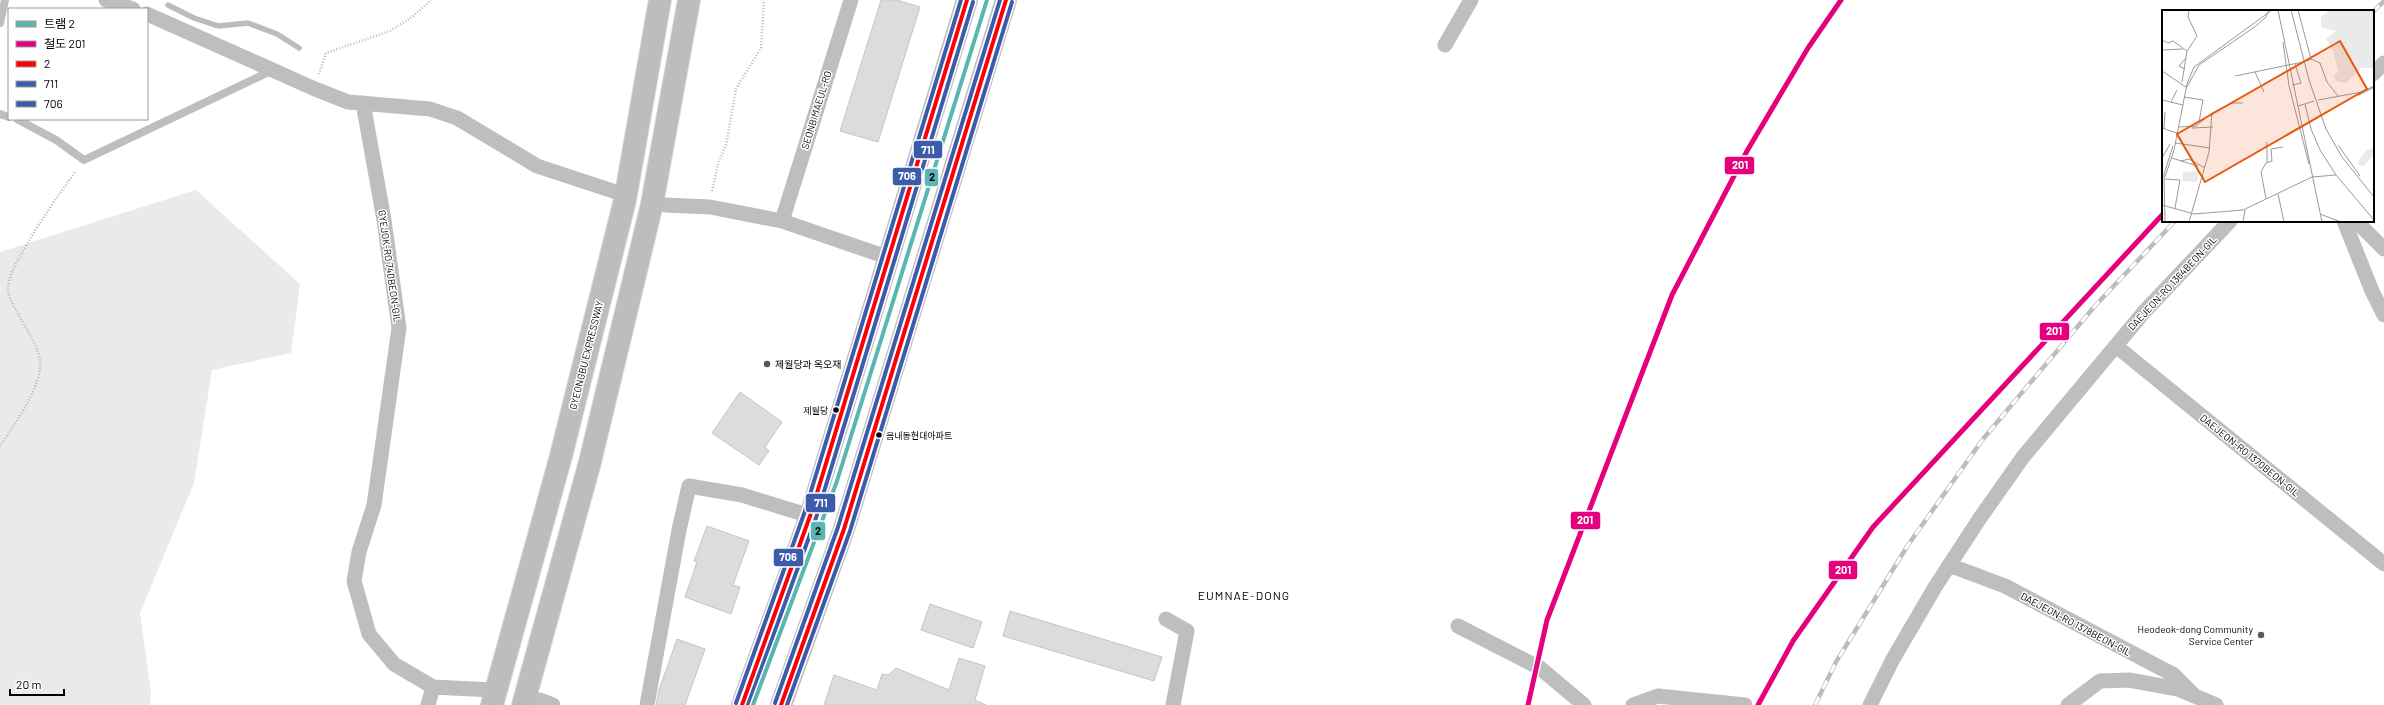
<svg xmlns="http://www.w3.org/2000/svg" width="2384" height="705" font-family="Barlow,'Noto Sans KR',sans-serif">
<rect width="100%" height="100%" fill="#fff"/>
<path fill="#eaeaea" d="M196,190L300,284L291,353L212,370L194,483L140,613L151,693L150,705H0V252Z"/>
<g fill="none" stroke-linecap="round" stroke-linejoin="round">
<path stroke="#bcbcbc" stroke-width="5.5" d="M168,5L194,18L218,26L248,23L277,34L299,48"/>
</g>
<path fill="#dcdcdc" stroke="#c5c5c5" d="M881,0H897L920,7L878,142L840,131Z
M740,392L782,422L765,447L769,451L759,465L712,433Z
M707,526L749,541L733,585L740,587L731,614L685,597L697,562L694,561Z
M930,604L982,622L973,648L921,630Z
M1010,611L1162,657L1154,681L1003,636Z
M677,639L705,649L685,705H656L659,690Z
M959,658L985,666L975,700L986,705H824L834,675L877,690L882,674L888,675L896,668L949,690Z"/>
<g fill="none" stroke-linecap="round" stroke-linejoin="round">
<path stroke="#d9d9d9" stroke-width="15" stroke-dasharray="15 8" stroke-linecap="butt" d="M492,690L534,699"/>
<defs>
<path id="highway" d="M492,705L561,456L625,200L660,0
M523,705L590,462L652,204L689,0"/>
</defs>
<use href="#highway" stroke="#dbdbdb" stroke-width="24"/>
<path stroke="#b8b8b8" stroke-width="2.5" stroke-dasharray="1 2" stroke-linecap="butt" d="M319,74L326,53L390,31L412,17L431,0
M712,191L718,164L726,145L736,89L761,48L764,0
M0,446C13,427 43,385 40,361C38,346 28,332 21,319C16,309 7,298 8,286C10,263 61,191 76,171"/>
<path stroke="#bebebe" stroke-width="8" d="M0,23L5,0
M0,114L9,117
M17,119L56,140L84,160L273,70"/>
<path stroke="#bebebe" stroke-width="15" d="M106,0L133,9
M147,14L315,89L348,102L430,109L457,118L537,166L616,192
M1445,45L1471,0
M2373,74L2384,63
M363,103L384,220L399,328L374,505L359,552L354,581L369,634L394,664L433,687
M665,205L710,207L782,221L887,257
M782,221L851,0
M2344,221L2372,291L2384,315
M2356,221L2384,249
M2116,346L2384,564
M1949,565L2005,586L2174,675L2195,696
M1166,619L1187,631L1173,705
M1458,626L1540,668L1584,705
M540,700L553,705
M428,705L433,687L492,690
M647,705L679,530L689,486L742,495L810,516
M1633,705L1658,696L1745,705
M1870,705L1893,659L1935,587L1980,518L2023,457L2144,312L2230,221
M2068,705L2100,681L2129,680L2178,689L2216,705"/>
<path stroke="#c1c1c1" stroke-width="22" d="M742,705L810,516L967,0
M781,705L844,529L1006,0"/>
<use href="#highway" stroke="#bdbdbd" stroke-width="22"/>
<defs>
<path id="rail" d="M2373,12L2384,1
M1815,705L1836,662L1908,545L1983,439L2094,307L2175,221"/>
</defs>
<use href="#rail" stroke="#bdbdbd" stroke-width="4.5"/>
<use href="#rail" stroke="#fff" stroke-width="3" stroke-dasharray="9" stroke-linecap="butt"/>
<defs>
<path id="bus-1" d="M742,705L810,516L967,0
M781,705L844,529L1006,0"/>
<path id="bus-2" d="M748,705L816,518L973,2
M787,705L850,531L1012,2"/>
<path id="bus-3" d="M736,703L804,514L961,0
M775,703L838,527L1000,0"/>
</defs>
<use href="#bus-1" stroke="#fff" stroke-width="7"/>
<use href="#bus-2" stroke="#fff" stroke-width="7"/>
<use href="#bus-3" stroke="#fff" stroke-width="7"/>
<use href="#bus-1" stroke="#f00" stroke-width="4"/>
<use href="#bus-2" stroke="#3d5bab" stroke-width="4"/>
<use href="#bus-3" stroke="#3d5bab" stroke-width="4"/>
<defs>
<path id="rail-1" d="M1528,705L1547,620L1672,295L1747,151L1808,48L1841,0
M1758,705L1793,641L1873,527L2163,214"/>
</defs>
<use href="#rail-1" stroke="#fff" stroke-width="8"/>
<use href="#rail-1" stroke="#e5007d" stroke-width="5"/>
<defs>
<path id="tram-1" d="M753,705L837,481L987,0"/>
</defs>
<use href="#tram-1" stroke="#fff" stroke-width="7"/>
<use href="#tram-1" stroke="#5ab6b0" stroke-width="4"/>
</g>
<g fill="#595959" stroke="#fff" stroke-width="1.5">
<circle cx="767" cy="364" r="4"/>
<circle cx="2261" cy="635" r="4"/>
</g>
<g fill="#000" stroke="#fff" stroke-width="1.5">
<circle cx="836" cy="410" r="3.5"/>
<circle cx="879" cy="435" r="3.5"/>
</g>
<g text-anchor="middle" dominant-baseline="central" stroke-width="3" stroke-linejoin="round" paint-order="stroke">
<g font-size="9" fill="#000" stroke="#fff" text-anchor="end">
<text x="828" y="410">제월당</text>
<text x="886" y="435" text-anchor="start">읍내동현대아파트</text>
</g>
<g font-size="10" fill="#000" stroke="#fff">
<text transform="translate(816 110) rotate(-73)">SEONBIMAEUL-RO</text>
<text transform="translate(390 266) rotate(82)">GYEJOK-RO 740BEON-GIL</text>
<text transform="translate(2172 283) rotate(-47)">DAEJEON-RO 1364BEON-GIL</text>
<text transform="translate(586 355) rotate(-76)">GYEONGBU EXPRESSWAY</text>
<text transform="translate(2250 455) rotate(39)">DAEJEON-RO 1370BEON-GIL</text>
<text transform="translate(2076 624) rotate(28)">DAEJEON-RO 1378BEON-GIL</text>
</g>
<g font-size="10" fill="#000" stroke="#fff" text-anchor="start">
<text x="775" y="364">제월당과 옥오재</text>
<text x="2253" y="629" text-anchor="end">Heodeok-dong Community<tspan x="2253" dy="12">Service Center</tspan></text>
</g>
<g font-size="12" letter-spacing="1" fill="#000" stroke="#fff">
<text x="1244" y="595">EUMNAE-DONG</text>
</g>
</g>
<g transform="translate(2162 10)">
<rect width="212" height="212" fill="#fff"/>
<path d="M168,0H212V61L209,58H199L184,73L174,71L172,66L176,62L172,43L164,29L174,21L159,17V7ZM212,137V145L201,156L197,155L196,151L204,141ZM21,162L37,161L35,172L20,171Z" fill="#eaeaea"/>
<path fill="none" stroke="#bcbcbc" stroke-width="2" d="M196,85L212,77"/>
<path fill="none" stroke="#999" stroke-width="1" d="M116,0L160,212M129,0L147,70L164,119L180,147L212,187M136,0L149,49L145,51M0,30L6,33L11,31L25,41M121,32L127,76L147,154M0,40L21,39M149,49L158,53L165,72L176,86M23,59L17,56L24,48M0,61L24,77M93,62L102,82M73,66L141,52M20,72L25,41L35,26L26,7L27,0M130,75L139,73L133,54M25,77L37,55L94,16L104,7L107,0M22,87L41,90L37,112M0,90L21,95M156,90L200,82L212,76M9,92L15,80M143,94L149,119L158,140L174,165L212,210M136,96L152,91M17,117L34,116L50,103L70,93H81M0,118L15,123M30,118L51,117M2,119L3,102M105,132V153M13,133L48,138M176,135L198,166M0,148L8,134M10,148L19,151L27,149L43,158M19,151L36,156M3,167L12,140L25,74L32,57L110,0M150,167L174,165M3,169L18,170L13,198M116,184L122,212M104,189L99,162L104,153L110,151L109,139L121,137M0,195L32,204L81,200L150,167M158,204L179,212M3,212L2,164L11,136M27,212L47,142L50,103M81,212L83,200"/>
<path fill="#e8590c" fill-opacity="0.15" stroke="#e8590c" stroke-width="2" d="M178,31L205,79L43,172L15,124Z"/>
<rect width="212" height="212" fill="none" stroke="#000" stroke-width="2"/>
</g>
<g stroke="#fff" stroke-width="1.5">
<rect x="913" y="140" width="30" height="19" rx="4" fill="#3d5bab"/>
<rect x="1724" y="156" width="31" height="19" rx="4" fill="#e5007d"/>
<rect x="892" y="167" width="30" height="19" rx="4" fill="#3d5bab"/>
<rect x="924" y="168" width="15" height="19" rx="4" fill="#5ab6b0"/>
<rect x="2039" y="322" width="31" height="19" rx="4" fill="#e5007d"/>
<rect x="805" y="493" width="31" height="20" rx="4" fill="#3d5bab"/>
<rect x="1570" y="511" width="31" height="19" rx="4" fill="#e5007d"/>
<rect x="810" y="521" width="16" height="20" rx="4" fill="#5ab6b0"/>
<rect x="773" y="548" width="31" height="19" rx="4" fill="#3d5bab"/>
<rect x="1828" y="560" width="30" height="20" rx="4" fill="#e5007d"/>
</g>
<g font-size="11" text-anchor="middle" font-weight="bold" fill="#fff">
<text x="928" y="154">711</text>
<text x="1740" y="169">201</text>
<text x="907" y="180">706</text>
<text x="2054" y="335">201</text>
<text x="821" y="507">711</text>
<text x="1585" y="524">201</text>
<text x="788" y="561">706</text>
<text x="1843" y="574">201</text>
</g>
<g font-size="11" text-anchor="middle" font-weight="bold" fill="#111">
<text x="932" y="181">2</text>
<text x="818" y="535">2</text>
</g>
<rect x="8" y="8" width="140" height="112" fill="#ffffff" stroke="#999999"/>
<rect x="16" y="21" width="20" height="6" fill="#5ab6b0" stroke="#999999"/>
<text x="44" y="28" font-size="12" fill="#000000">트램 2</text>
<rect x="16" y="41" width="20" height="6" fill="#e5007d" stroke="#999999"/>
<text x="44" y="48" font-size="12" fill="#000000">철도 201</text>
<rect x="16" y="61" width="20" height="6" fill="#ff0000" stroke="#999999"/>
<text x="44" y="68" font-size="12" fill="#000000">2</text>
<rect x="16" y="81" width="20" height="6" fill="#3d5bab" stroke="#999999"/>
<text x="44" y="88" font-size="12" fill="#000000">711</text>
<rect x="16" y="101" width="20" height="6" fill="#3d5bab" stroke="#999999"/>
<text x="44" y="108" font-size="12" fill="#000000">706</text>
<path d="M10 689v6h54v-6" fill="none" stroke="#000000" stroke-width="2"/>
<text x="16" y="689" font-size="12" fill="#000000" stroke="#ffffff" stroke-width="3" paint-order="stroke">20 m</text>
</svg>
